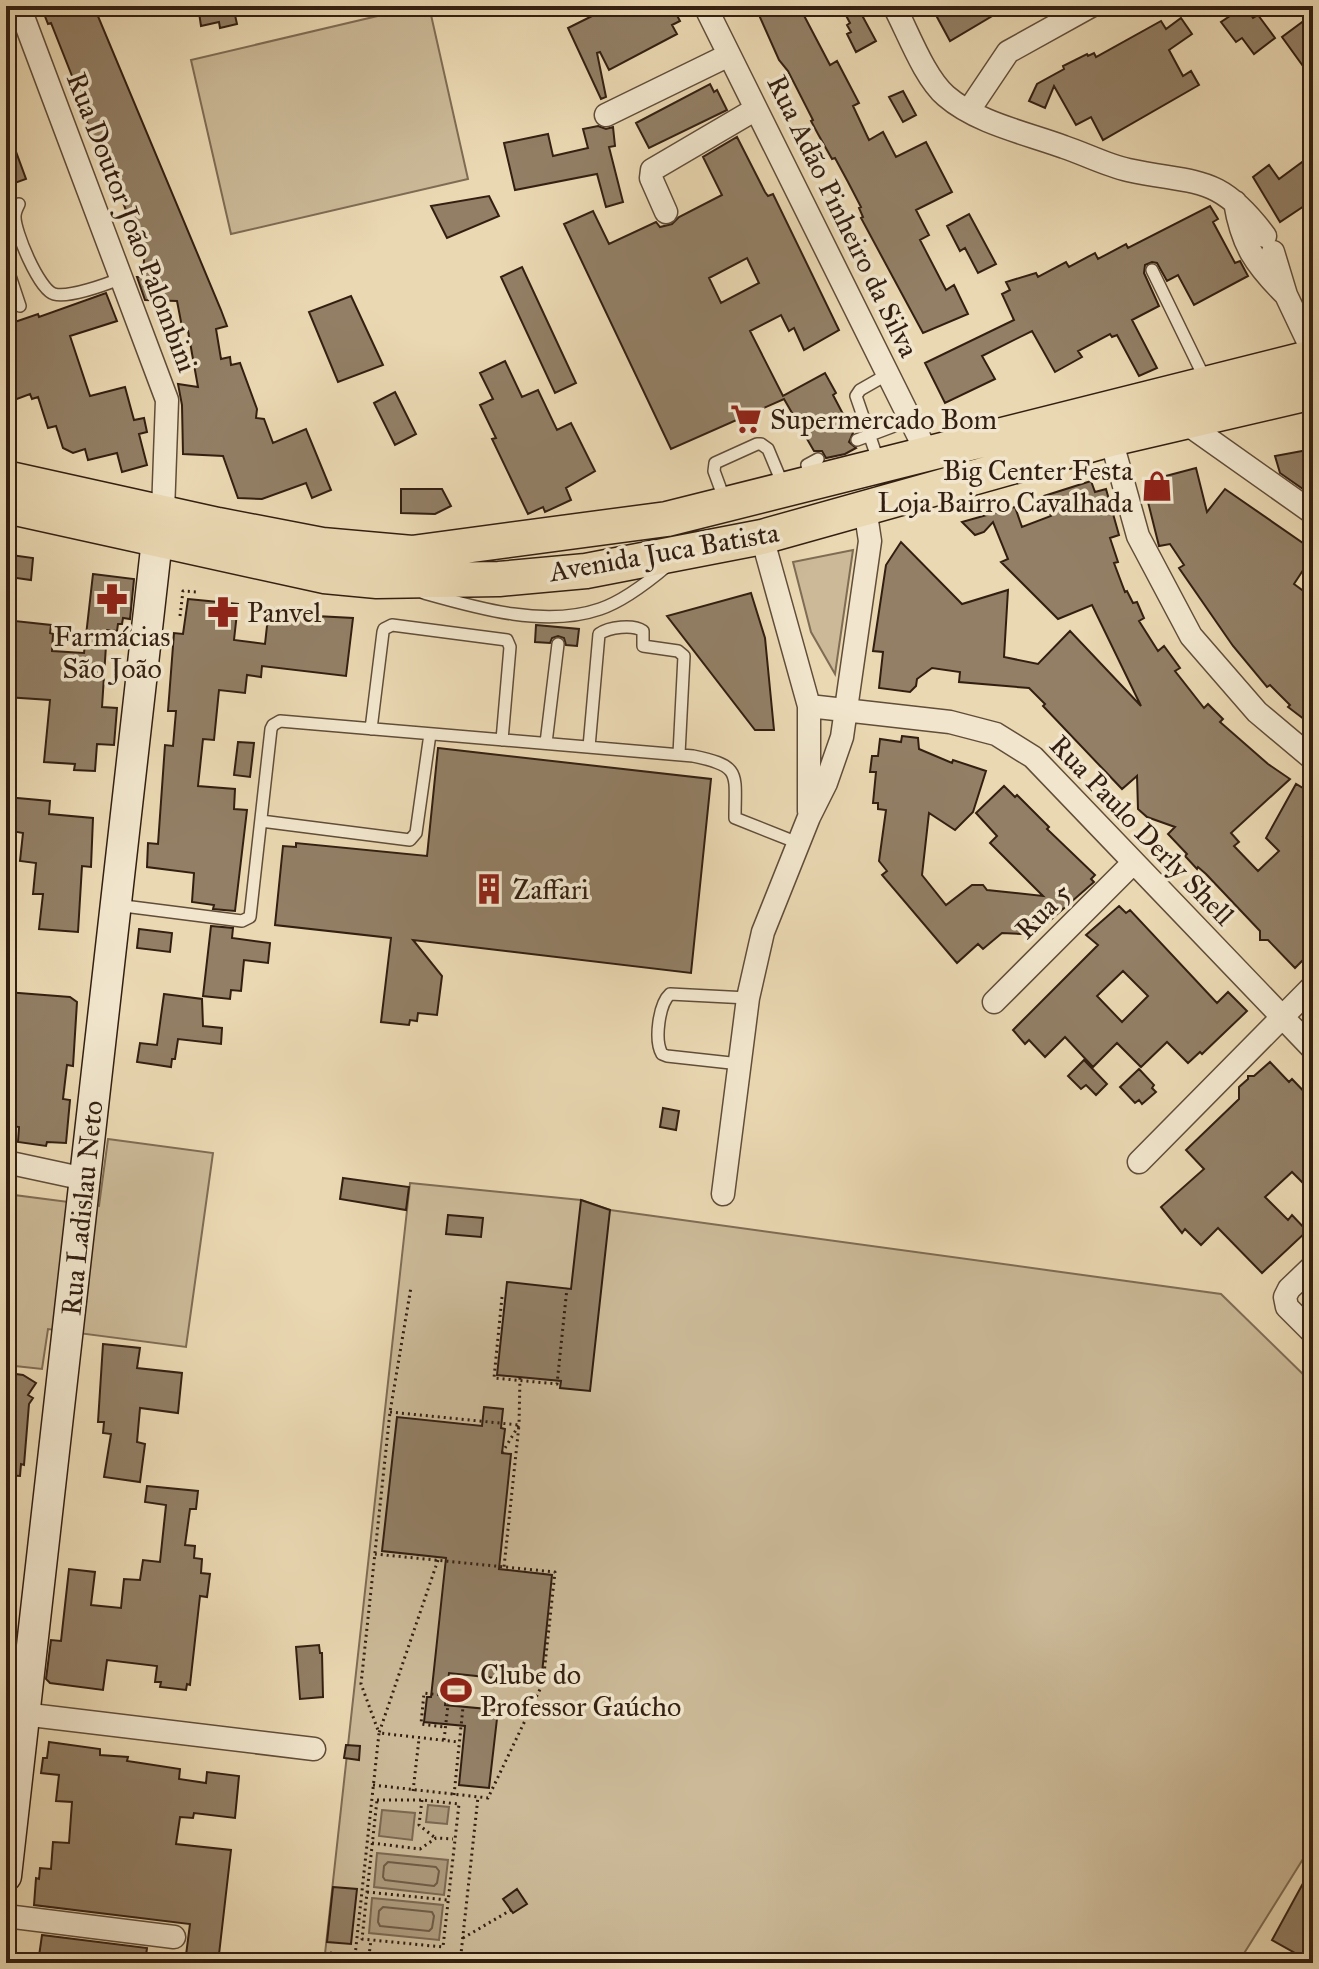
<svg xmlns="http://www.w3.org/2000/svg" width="1319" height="1969" font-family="'IM FELL Great Primer',serif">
<rect width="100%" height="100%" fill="#ead8b2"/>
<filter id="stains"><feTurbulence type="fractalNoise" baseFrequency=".0025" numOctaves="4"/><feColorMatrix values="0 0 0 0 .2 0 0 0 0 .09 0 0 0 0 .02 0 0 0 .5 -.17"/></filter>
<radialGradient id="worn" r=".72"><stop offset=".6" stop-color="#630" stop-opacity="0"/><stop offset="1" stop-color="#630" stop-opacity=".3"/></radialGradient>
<path fill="#cbb997" stroke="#7f6c54" stroke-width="2" d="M420,6H429L468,179L231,234L191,60Z
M853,550L835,674L811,632L793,562Z
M108,1139L213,1153L186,1347L48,1329L42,1369L6,1365V1194L99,1206Z
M410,1183L581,1200L610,1210L1221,1294L1313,1384V1843L1238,1963H324Z"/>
<path fill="#ac997b" stroke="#7c6851" stroke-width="2" d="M428,1805L449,1807L447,1824L426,1822Z
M382,1810L415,1813L412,1840L379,1836Z
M377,1853L448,1860L444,1895L374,1887Z
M372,1898L443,1905L439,1940L369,1933Z"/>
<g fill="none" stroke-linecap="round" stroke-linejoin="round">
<path stroke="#705c46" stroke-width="2" d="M388,1862L436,1867L439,1871L437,1883L434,1886L385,1880L383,1877L384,1866Z
M383,1907L432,1912L434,1916L432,1928L429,1931L380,1926L378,1922L379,1911Z"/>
</g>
<path fill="#927f65" stroke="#331f11" stroke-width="2" fill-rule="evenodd" d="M41,6H76L79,15L95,9L221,310L227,326L216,329L221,359L230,357L231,365L240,363L257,409L256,418L264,419L273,443L306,429L331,490L312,498L306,483L262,499L238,498L223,456L183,454L182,405L178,384L198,387L188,331L183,332L177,301L145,300L137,277H143L144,260L120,194L123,193L110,159L104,161L98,145L93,140L72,76L51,23L48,24Z
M198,6H233L237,24L220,28L219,22L201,26Z
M612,6H672L680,21L672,25L677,34L609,70L600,52L597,53L606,97L601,99L568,28Z
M755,6H799L830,65L837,61L859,103L853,106L869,140L883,132L896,157L926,142L952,192L916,210L929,235L920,240L946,290L954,285L968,314L923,333L861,218L863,217L859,208L861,207L848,182L835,158L832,159L818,134L811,121L813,120L788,71L779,60Z
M841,6H857L876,41L856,52L847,34L851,32L847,25L850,23Z
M931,6H1009L950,41Z
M1245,6L1253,18L1258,15L1275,38L1254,54L1242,38L1236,42L1221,22Z
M1313,14V80L1282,37Z
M1181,18L1192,34L1169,50L1183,76L1191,71L1199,85L1103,140L1091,117L1076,125L1054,86L1045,108L1029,101L1037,84L1064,69L1063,66L1087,54L1088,56L1094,53L1096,57L1161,21L1166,29Z
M710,84L714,92L717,90L727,110L649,148L636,123Z
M903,91L916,115L903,122L889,97Z
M598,126L606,129L613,127L615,146L609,147L623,202L606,207L597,174L515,190L504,143L548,134L553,156L588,148L583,129Z
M6,130H8L26,179L6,186Z
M737,137L765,192L768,196L773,194L839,330L804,350L794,328L789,331L781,315L750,331L783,396L825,373L836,393L833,395L853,433L849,442L856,448L845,454L826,458L822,451H814L784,399L671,449L564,224L593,211L609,244L656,222L660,227L672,224L679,217L722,195L703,157ZM747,258L759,283L721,303L709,278Z
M1313,154V200L1280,222L1253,177L1269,165L1279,179Z
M489,196L499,216L447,238L431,206Z
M1210,206L1218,219L1213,222L1235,263L1240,261L1248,276L1194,305L1178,275L1167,281L1157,263L1152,262L1145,265L1144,273L1159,306L1132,320L1157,368L1139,376L1117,335L1112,337L1110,334L1078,351L1082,357L1055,372L1032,331L982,356L995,379L945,403L925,363L1014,320L1002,294L1010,290L1006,282L1036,273L1038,277L1066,262L1069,267L1095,253L1098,259L1126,244L1128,248Z
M969,214L996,264L978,273L965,248L960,251L947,226Z
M522,267L576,383L555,393L501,277Z
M106,293L117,321L70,336L90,396L125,387L134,420L144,418L147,432L139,434L147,465L122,472L117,453L88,460L85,449L73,453L63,448L56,426L48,428L38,397L32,399L30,394L6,403V325L38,314L39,317Z
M351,296L383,365L338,382L309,312Z
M505,361L522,397L538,390L557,430L571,423L595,471L566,488L571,500L545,512L543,507L528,514L492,439L496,438L480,405L493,399L480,373Z
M395,392L416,434L395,445L374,403Z
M1313,449V496L1280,473L1275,456Z
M1196,468L1207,512L1225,489L1313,550V555L1294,584L1313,598V726L1288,707L1290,705L1270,685L1267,687L1233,646L1179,568L1184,565L1170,544L1159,546L1143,482Z
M1091,481L1095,492L1106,489L1119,535L1110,538L1118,562L1114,563L1125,592L1127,591L1133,603L1137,602L1144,618L1139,621L1158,651L1164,646L1180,668L1175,671L1204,708L1208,704L1223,719L1220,722L1268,764L1290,779L1231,833L1239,842L1234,846L1258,871L1279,851L1266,838L1296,784L1313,794V821L1303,836L1313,843V972L1303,960L1295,968L1268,940H1260V931L1206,874L1198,867L1197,869L1185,856L1187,854L1168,834L1175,827L1147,817L1138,809L1137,776L1122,789L1043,706L1045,704L1029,688L959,682L960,672L932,668L917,679L916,686L910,692L879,688L883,652L873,651L886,565L901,542L962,604L1008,590L1004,657L1038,664L1070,631L1141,706L1092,605L1058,619L1001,562L1008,559L993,522L984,532L975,535L962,522L1015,507L1022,527L1051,516L1044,496Z
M401,489H442L451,506L435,514L401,513Z
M11,555L33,558L31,580L9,577Z
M93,574L134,579L130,619L123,618L122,624H118L117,631L107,630L102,707L117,708L114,745L97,744L95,771L74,770L75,764L44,762L50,700L6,697V620L51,625L50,633L53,634L52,651L84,653Z
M751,593L765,638L774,730H755L667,616Z
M188,599L238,604L234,640L265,644L269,608L298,612L297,615L353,618L346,676L262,666L261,677L247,675L245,693L219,690L214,740L203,739L198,786L235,789L234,809L247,810L235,911L213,909L214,905L192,902L194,873L147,867L148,843L158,844L165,745L173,746L176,711H168L174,633L183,634Z
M536,625L579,629L577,646L566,645L564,638L558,636L552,638L550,643L535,642Z
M902,736L918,738L919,749L952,763L953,760L986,771L973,812L955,830L929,813L922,875L946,905L972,885H983L987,890L1043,896L990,843L997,836L976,813L1004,786L1015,797L1017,795L1049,827L1047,829L1095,875L1091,879L1094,882L1046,924L1039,917L1021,934L1002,933L983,949L978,944L957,963L882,875L887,871L879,861L886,810L878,809V803H873L876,772H870L872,756H878L880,739L901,742Z
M238,742L254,743L250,777L234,775Z
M438,748L711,779L691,973L413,940L442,976L437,1015L418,1013L417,1021L410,1020L409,1025L381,1022L391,938L275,925L283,846L296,847V843L427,856Z
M6,797L50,801L49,814L93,818L91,867L82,866L78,932L39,929L43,894H33L36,863L20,861L23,833L6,830Z
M1119,906L1126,913L1130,910L1217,1003L1228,992L1247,1011L1202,1054L1200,1052L1188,1063L1167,1042L1141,1067L1117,1043L1093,1067L1065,1037L1045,1057L1029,1040L1025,1044L1013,1030L1098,945L1086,935ZM1123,971L1148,996L1122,1022L1097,996Z
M211,926L233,928L232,938L270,943L268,963L244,960L241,991L231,990L230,999L203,996Z
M139,929L172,933L170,952L137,948Z
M6,992L70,997L77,1002L73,1066L67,1065L63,1099L70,1100L66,1143L47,1142L46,1146L18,1142L19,1127L6,1125V1093H9L13,1060L6,1059Z
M164,994L202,999L203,1026L222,1028L221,1044L178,1039L175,1059H172L171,1067L137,1062L140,1043L157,1045Z
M1084,1060L1107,1084L1096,1095L1086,1085L1081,1089L1068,1076Z
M1270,1062L1289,1082L1292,1079L1313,1101V1173L1303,1183L1292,1172L1265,1197L1288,1220L1292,1215L1307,1231L1262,1273L1218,1228L1201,1245L1185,1229L1182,1233L1161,1207L1204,1169L1186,1150L1239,1099V1087L1248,1079V1076H1254Z
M1139,1069L1154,1085L1152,1088L1156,1092L1142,1104L1139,1100L1135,1103L1120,1087Z
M663,1108L679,1111L676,1130L660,1127Z
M343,1178L409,1187L406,1210L340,1199Z
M581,1200L610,1210L590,1391L560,1388L561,1381L497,1375L507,1282L571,1289Z
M448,1215L483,1218L481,1237L446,1234Z
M103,1344L140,1348L137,1368L182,1373L178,1413L140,1408L137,1442L145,1444L140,1482L104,1477L111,1434L103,1433L104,1422H98Z
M16,1374L23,1375L36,1383L28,1395L33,1398L29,1404L24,1465L21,1464L20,1476L6,1475V1394Z
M484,1407L503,1409L501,1428L505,1429L502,1453L511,1454L499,1569L552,1575L541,1683L449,1673L445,1705L498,1710L489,1788L459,1785L465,1726L424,1722L427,1697H431L446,1558L382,1551L397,1417L482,1426Z
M147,1486L198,1491L196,1509H190L185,1545L195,1546L194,1558L202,1559L201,1573L210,1574L207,1597L200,1596L190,1685L187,1684L186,1690L160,1687L161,1682H155L157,1666L107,1660L103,1690L50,1683L46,1679L51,1640L61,1641L69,1569L95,1572L91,1605L121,1608L124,1579L140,1580L143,1560L160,1562L166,1505L145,1502Z
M319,1645L320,1653H322L323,1697L300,1699L296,1647Z
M49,1742L100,1749V1755L128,1757L127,1761L134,1762L180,1769L179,1779L206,1783L207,1772L239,1776L235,1818L194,1813L193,1818L180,1817L176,1844L231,1850L218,1963H185L190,1924L34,1905L36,1878L39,1879L40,1868L51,1869L53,1842L69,1843L72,1802L56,1801L59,1775L41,1773L43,1758H47Z
M346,1745L360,1746L359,1760L344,1758Z
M1313,1865V1963L1272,1940Z
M333,1887L357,1889L351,1944L327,1942Z
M517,1889L527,1904L513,1913L503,1899Z
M42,1935L147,1948L145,1963H38Z"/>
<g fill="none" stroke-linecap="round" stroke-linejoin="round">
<defs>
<path id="lane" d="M19,204C17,208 15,212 15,216C14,230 39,290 54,294C69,298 107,284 122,278
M6,264L20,306
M1152,270L1205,379
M857,440L910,420
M878,460L856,396L860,390L888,374
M811,479L807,465L818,459
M725,501L714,471L715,463L757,444H761L768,449L783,485
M424,593C477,608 545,628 600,609C624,601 648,582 667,566
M371,729L383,632L384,629L392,625L507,640L510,647L502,740
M546,743L558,644
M589,747L599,634C609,627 633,624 643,631V646L678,651L684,656L679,754
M261,821L410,840L416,833L430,734
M116,905L242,921L250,917L271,729L273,725L280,721L693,756C742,766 735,773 735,818L798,843
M740,1064L667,1056L662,1054C654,1040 659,1004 670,994L748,998"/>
<path id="street" d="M19,6L167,400L163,512
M705,6L927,453
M894,6C908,32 924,77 946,96C977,123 1026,133 1064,147C1085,154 1106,165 1128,170C1197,185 1218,173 1265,236
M969,110L1008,52L1091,6
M606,115L729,55
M1235,202C1242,245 1255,264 1286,295
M666,212L651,178L652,170L756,109
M1273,252L1286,295L1313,352
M1183,421L1313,513
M1111,439L1138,536L1191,636L1257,712L1313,759
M762,537L809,706V811
M809,706L950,722L996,734L1033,757L1313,1049
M994,1002L1133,863
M6,1162L85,1179
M1139,1162L1313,986
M723,1194L748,998L763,932L809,817L826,783L842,737L870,541L865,508
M1313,1266L1289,1289L1285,1297L1287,1307L1313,1333
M6,1712L314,1749
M6,1916L174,1937"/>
<path id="secondary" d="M6,1876L157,540"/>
<path id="primary" d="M6,478L218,525L322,545L412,553L667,519L1313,357
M6,506L324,576L377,581L499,579L586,571L762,537L1111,439L1313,392"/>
</defs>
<use href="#lane" stroke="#614d39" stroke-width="14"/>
<use href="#street" stroke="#614d39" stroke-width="25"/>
<use href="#secondary" stroke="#331f11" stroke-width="33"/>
<use href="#primary" stroke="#331f11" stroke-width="37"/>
<path stroke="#331f11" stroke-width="3" stroke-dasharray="2 4" stroke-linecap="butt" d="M180,616L183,591L197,592
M502,1297L494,1378L557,1384L567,1288
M390,1412L519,1425L504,1567
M502,1453L519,1425L520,1377
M438,1560L379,1733L459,1742
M444,1740L449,1696L424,1693L421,1724L445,1727
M373,1785L488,1798L543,1683L555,1572L375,1554
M413,1791L419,1739
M454,1795L463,1707
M377,1800H422L459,1804L443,1947L362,1939Z
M422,1800L419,1825L434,1837
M372,1843L420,1849L436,1838L453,1839
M367,1892L447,1900
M463,1938L511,1910
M330,1953L425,1963
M355,1956L379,1733L361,1684L390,1412L411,1287
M368,1963L371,1940
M460,1963L478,1797"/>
<use href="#lane" stroke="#f1e6cd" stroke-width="11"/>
<use href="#street" stroke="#f1e6cd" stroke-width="22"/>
<use href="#secondary" stroke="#f1e6cd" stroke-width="30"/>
<use href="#primary" stroke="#ead8b2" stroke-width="34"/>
</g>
<defs>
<symbol id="supermarket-bare" viewBox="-9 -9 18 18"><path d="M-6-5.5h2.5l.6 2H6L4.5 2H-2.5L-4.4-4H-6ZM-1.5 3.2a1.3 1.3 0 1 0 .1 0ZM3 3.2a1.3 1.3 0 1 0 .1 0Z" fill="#8f2418" stroke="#f1e6cd" stroke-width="2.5" paint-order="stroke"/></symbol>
<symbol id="shop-bare" viewBox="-9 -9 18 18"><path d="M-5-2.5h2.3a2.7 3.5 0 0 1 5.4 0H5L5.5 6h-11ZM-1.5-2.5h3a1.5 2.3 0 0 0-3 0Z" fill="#8f2418" stroke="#f1e6cd" stroke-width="2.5" paint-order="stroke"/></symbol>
<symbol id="pharmacy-bare" viewBox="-9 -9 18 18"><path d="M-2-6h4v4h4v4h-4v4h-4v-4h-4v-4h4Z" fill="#8f2418" stroke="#f1e6cd" stroke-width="2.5" paint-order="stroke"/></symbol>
<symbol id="building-bare" viewBox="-9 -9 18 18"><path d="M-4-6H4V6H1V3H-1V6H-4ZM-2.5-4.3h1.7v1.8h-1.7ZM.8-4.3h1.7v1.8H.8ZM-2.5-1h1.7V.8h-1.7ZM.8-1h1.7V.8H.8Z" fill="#8f2418" stroke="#f1e6cd" stroke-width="2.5" paint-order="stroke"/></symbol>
<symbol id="stadium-bare" viewBox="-9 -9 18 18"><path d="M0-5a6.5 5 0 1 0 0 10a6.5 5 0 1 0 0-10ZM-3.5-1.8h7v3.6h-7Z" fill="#8f2418" stroke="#f1e6cd" stroke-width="2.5" paint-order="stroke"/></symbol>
</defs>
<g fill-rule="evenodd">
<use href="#supermarket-bare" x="724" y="397" width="44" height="44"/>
<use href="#shop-bare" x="1135" y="464" width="44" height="44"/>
<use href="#pharmacy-bare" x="90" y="577" width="44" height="44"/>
<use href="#pharmacy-bare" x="201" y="590" width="44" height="44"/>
<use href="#building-bare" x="467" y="867" width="44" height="44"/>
<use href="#stadium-bare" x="434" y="1668" width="44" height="44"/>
</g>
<g text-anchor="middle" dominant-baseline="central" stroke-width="7" stroke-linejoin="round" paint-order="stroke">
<g font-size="28" fill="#331f11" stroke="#f1e6cd">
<text transform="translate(843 216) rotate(64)">Rua Adão Pinheiro da Silva</text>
<text transform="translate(132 222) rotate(69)">Rua Doutor João Palombini</text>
<text transform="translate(664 552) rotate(-10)">Avenida Juca Batista</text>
<text transform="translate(1142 830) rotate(46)">Rua Paulo Derly Shell</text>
<text transform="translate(1043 911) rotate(-45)">Rua 5</text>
<text transform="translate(82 1208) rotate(-84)">Rua Ladislau Neto</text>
</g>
<g font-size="28" fill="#331f11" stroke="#f1e6cd" text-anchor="start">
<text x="770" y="419">Supermercado Bom</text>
<text x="1133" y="470" text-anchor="end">Big Center Festa<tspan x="1133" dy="32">Loja Bairro Cavalhada</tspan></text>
<text x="247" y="612">Panvel</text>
<text x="112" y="636" text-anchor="middle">Farmácias<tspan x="112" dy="32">São João</tspan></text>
<text x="513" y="889">Zaffari</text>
<text x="480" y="1674">Clube do<tspan x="480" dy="32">Professor Gaúcho</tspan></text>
</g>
</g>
<rect width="1319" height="1969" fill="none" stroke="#ead8b2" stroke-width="32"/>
<rect x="8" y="8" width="1303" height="1953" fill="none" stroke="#331f11" stroke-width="4"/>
<rect x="16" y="16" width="1287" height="1937" fill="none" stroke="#331f11" stroke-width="2"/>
<rect width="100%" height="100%" filter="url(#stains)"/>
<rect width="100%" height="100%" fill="url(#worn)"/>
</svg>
